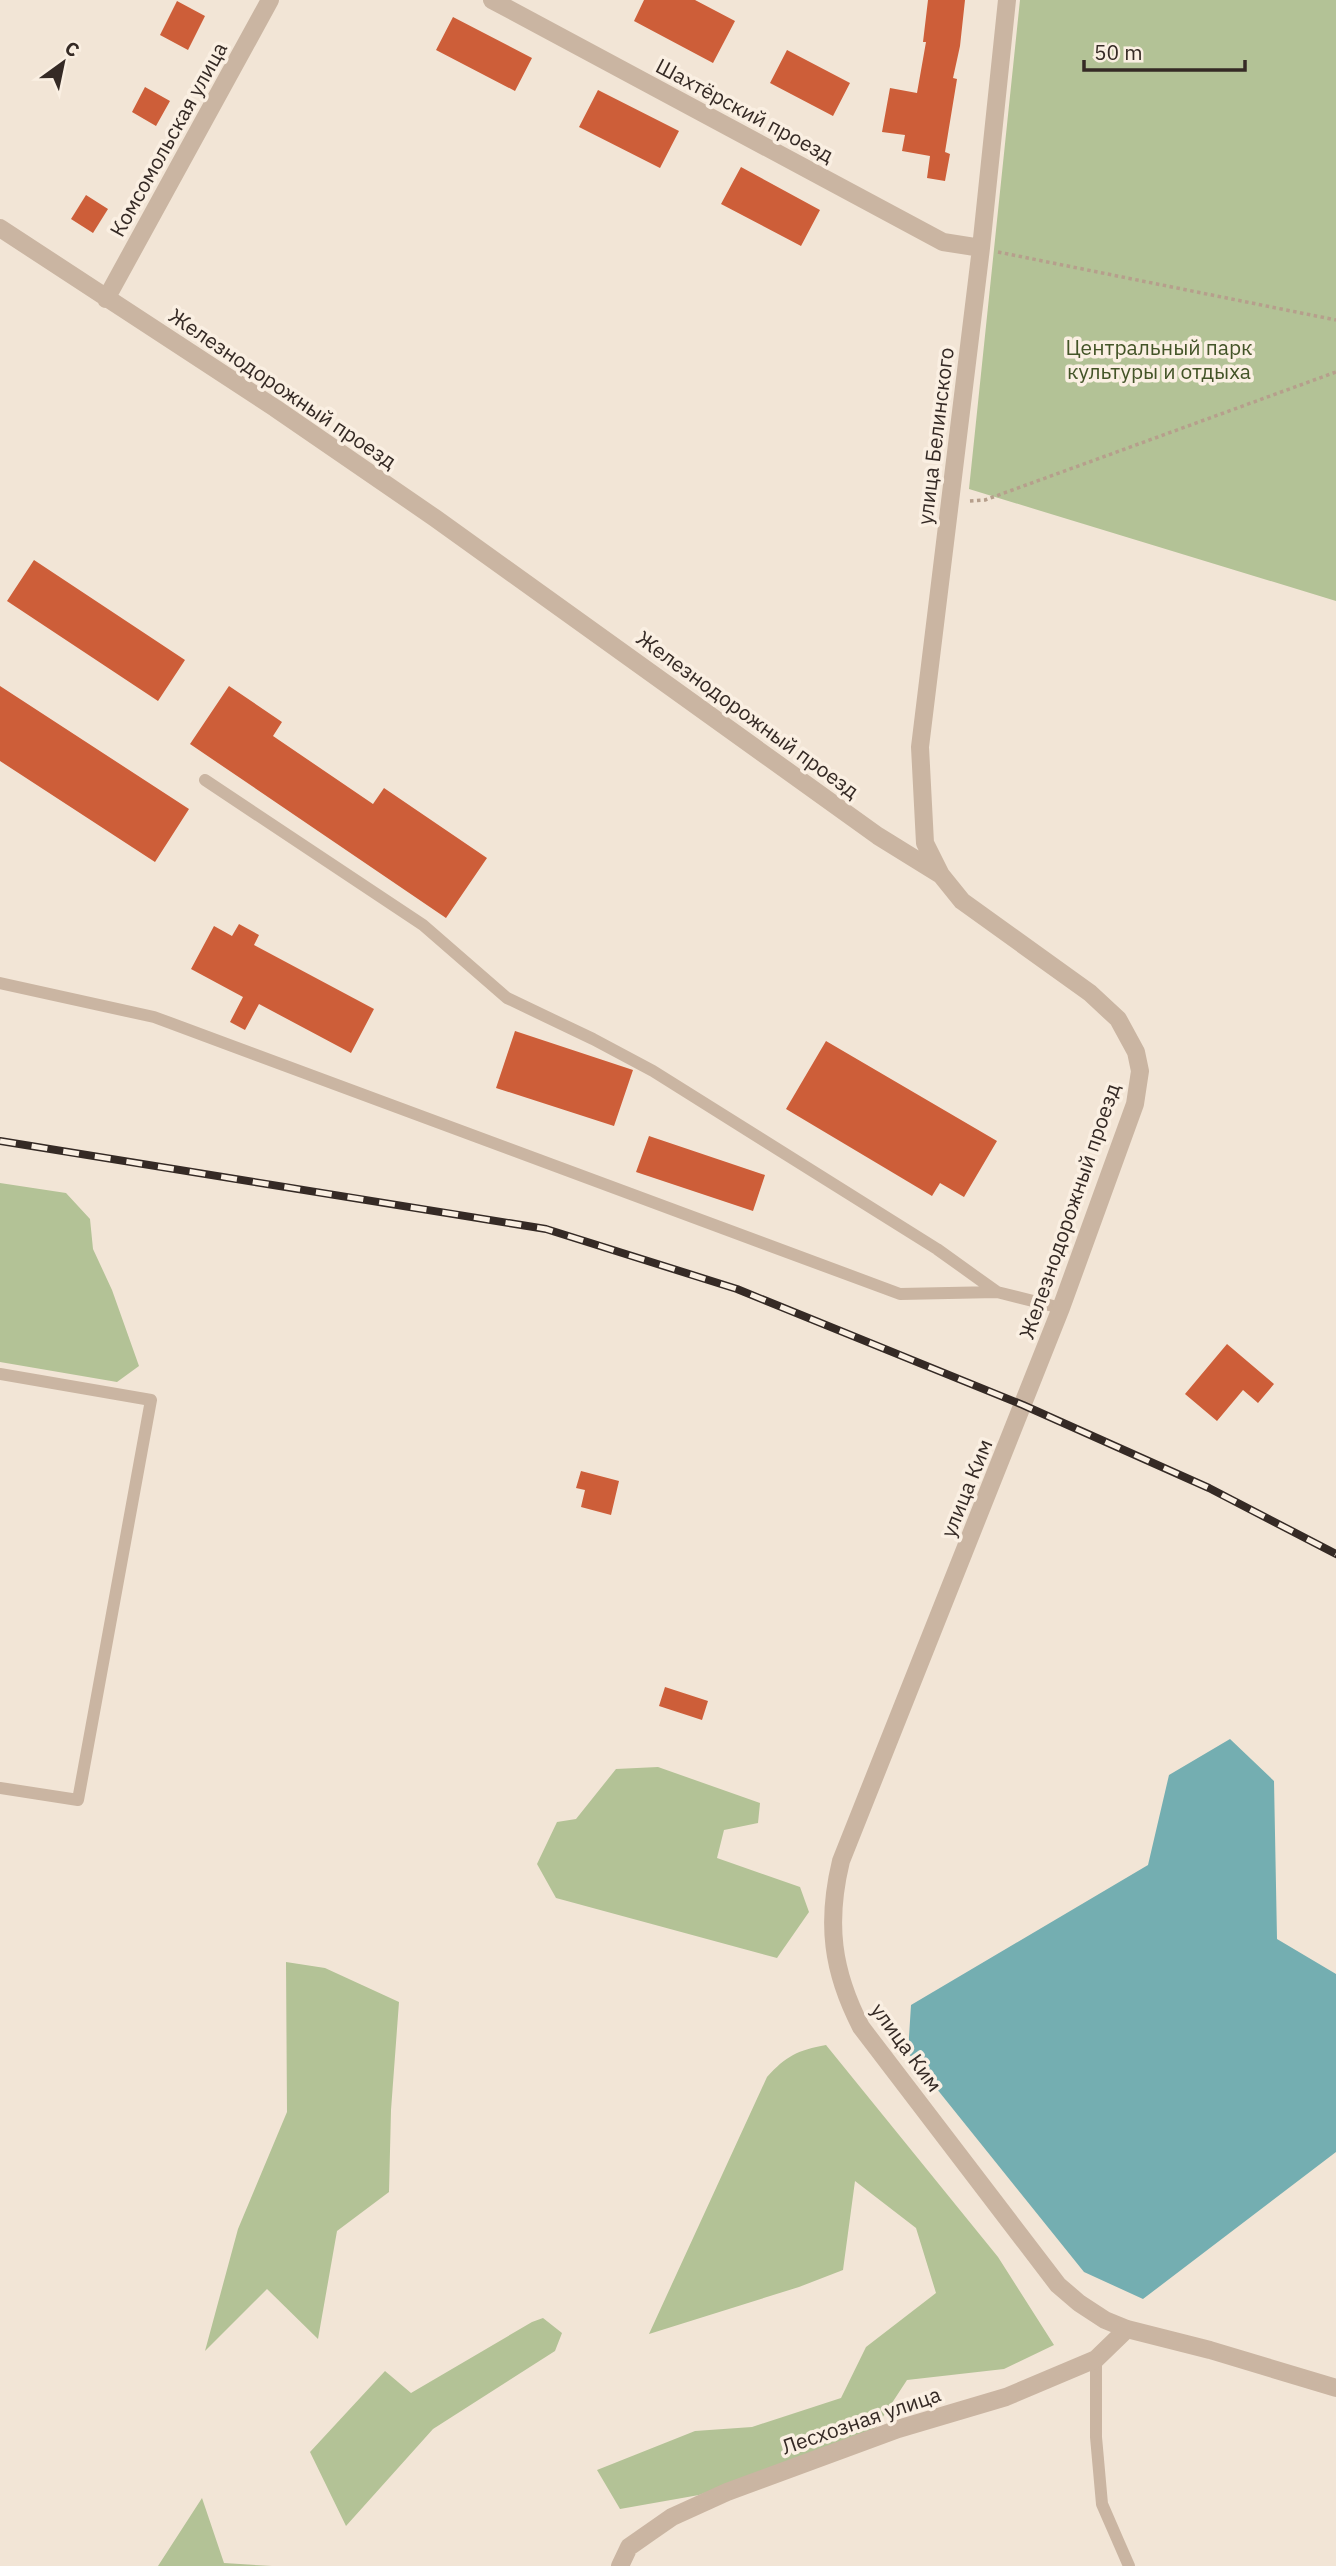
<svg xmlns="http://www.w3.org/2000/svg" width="1336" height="2566" font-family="'IBM Plex Sans',sans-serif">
<rect width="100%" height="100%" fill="#f2e5d6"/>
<path fill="#b3c296" d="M1020,0H1336V601L969,489Z
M0,1183L66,1193L90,1219L93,1249L112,1290L139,1366L117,1382L0,1362Z
M658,1767L760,1803L758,1823L724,1830L717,1858L800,1887L809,1912L777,1958L556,1898L537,1864L557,1822L576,1819L616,1769Z
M286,1962L325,1968L399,2002L391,2110L389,2192L337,2231L318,2339L267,2289L205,2351L238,2229L287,2112Z
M826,2045L998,2257L1054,2345L1004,2369L907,2380L875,2429L699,2495L620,2509L597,2470L695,2431L752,2427L841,2398L866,2347L936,2293L916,2228L855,2181L843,2270L799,2287L649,2334L767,2077C786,2056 798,2050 826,2045Z
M543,2318L562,2333L555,2351L433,2429L346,2526L310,2452L385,2371L411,2393L532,2322Z
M202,2498L224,2563L272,2566H158Z"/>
<path fill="#74aeb1" d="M1230,1739L1274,1781L1277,1939L1336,1974V2152L1143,2299L1084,2272L908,2053L911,2005L1148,1865L1169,1775Z"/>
<path fill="#cd5e39" d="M644,0H695L735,21L713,63L634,21Z
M928,0H965L960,46L953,78L957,79L945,152L950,154L945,181L927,178L930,156L902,151L905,135L882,132L890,88L917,93L926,42H923Z
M177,1L205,16L188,50L160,35Z
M453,17L532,58L515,91L436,50Z
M787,50L850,83L833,116L770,83Z
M145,87L170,101L156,126L132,112Z
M598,90L679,131L660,168L579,127Z
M741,167L820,210L801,246L721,204Z
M86,195L108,209L93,233L71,219Z
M34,560L185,660L158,701L7,601Z
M0,686L189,809L155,862L0,761Z
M229,686L282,722L273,736L373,804L384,788L487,858L446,918L190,744Z
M239,924L259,935L254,945L374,1009L351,1053L259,1004L245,1030L230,1022L243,997L191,969L214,926L232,936Z
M515,1031L633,1070L614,1126L496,1088Z
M826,1041L997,1141L964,1197L940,1183L932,1196L786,1109Z
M649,1136L765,1175L753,1211L636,1172Z
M1227,1344L1274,1384L1258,1403L1243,1390L1217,1421L1185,1394Z
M581,1471L619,1481L611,1515L581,1507L585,1490L576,1488Z
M665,1687L708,1701L702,1720L659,1706Z"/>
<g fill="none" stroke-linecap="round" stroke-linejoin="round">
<path stroke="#b69f8c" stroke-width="3.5" stroke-dasharray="3.5 3.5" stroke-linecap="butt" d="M998,252L1336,320
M970,501L985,500L1336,372"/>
<path stroke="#cab5a2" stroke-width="12" d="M205,780L423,925L507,998L593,1039L653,1071L937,1249L997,1292
M0,983L154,1017L900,1294L997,1292L1061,1308
M0,1374L151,1400L78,1800L0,1788
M1096,2359V2437L1102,2504L1129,2566"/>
<path stroke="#cab5a2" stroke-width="18" d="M492,0L943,242L981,248
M0,228L275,408L435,518L878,836L941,875L962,901L1090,993L1118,1019L1136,1052L1140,1071L1135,1104L1061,1308L841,1861C826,1923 832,1971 861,2027L1058,2285L1079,2303L1105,2320L1127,2329L1210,2350L1336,2388
M106,299L270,0
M941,875L925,843L920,747L981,248L1007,0
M620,2566L629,2547L672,2517L727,2492L898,2429L1006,2397L1096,2359L1127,2329"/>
<defs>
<path id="rail" d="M0,1141L546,1229L737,1289L1023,1405L1209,1488L1336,1554"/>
</defs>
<use href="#rail" stroke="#352a25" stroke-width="8"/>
<use href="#rail" stroke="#faefe2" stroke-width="5" stroke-dasharray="16" stroke-linecap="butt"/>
</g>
<g text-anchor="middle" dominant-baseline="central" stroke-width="7" stroke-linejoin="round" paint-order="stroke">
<g font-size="21" fill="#352a25" stroke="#faefe2">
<text transform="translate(745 110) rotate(28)">Шахтёрский проезд</text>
<text transform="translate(168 139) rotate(-61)">Комсомольская улица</text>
<text transform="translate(283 388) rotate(34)">Железнодорожный проезд</text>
<text transform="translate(935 436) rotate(-83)">улица Белинского</text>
<text transform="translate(748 714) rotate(36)">Железнодорожный проезд</text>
<text transform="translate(1069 1211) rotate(-71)">Железнодорожный проезд</text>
<text transform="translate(966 1488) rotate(-68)">улица Ким</text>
<text transform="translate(907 2047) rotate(54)">улица Ким</text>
<text transform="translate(861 2420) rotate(-19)">Лесхозная улица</text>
</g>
<g font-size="21" fill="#435427" stroke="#faefe2">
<text x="1159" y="347">Центральный парк<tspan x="1159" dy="24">культуры и отдыха</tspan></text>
</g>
</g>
<g transform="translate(63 63) rotate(33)" stroke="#faefe2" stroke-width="5" paint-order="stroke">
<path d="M0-5L12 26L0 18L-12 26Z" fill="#352a25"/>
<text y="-10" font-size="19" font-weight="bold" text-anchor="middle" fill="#352a25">С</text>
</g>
<path d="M1084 60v10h161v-10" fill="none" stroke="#352a25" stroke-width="3.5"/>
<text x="1094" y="60" font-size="21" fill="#352a25" stroke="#faefe2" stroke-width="5" paint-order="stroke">50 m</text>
</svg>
